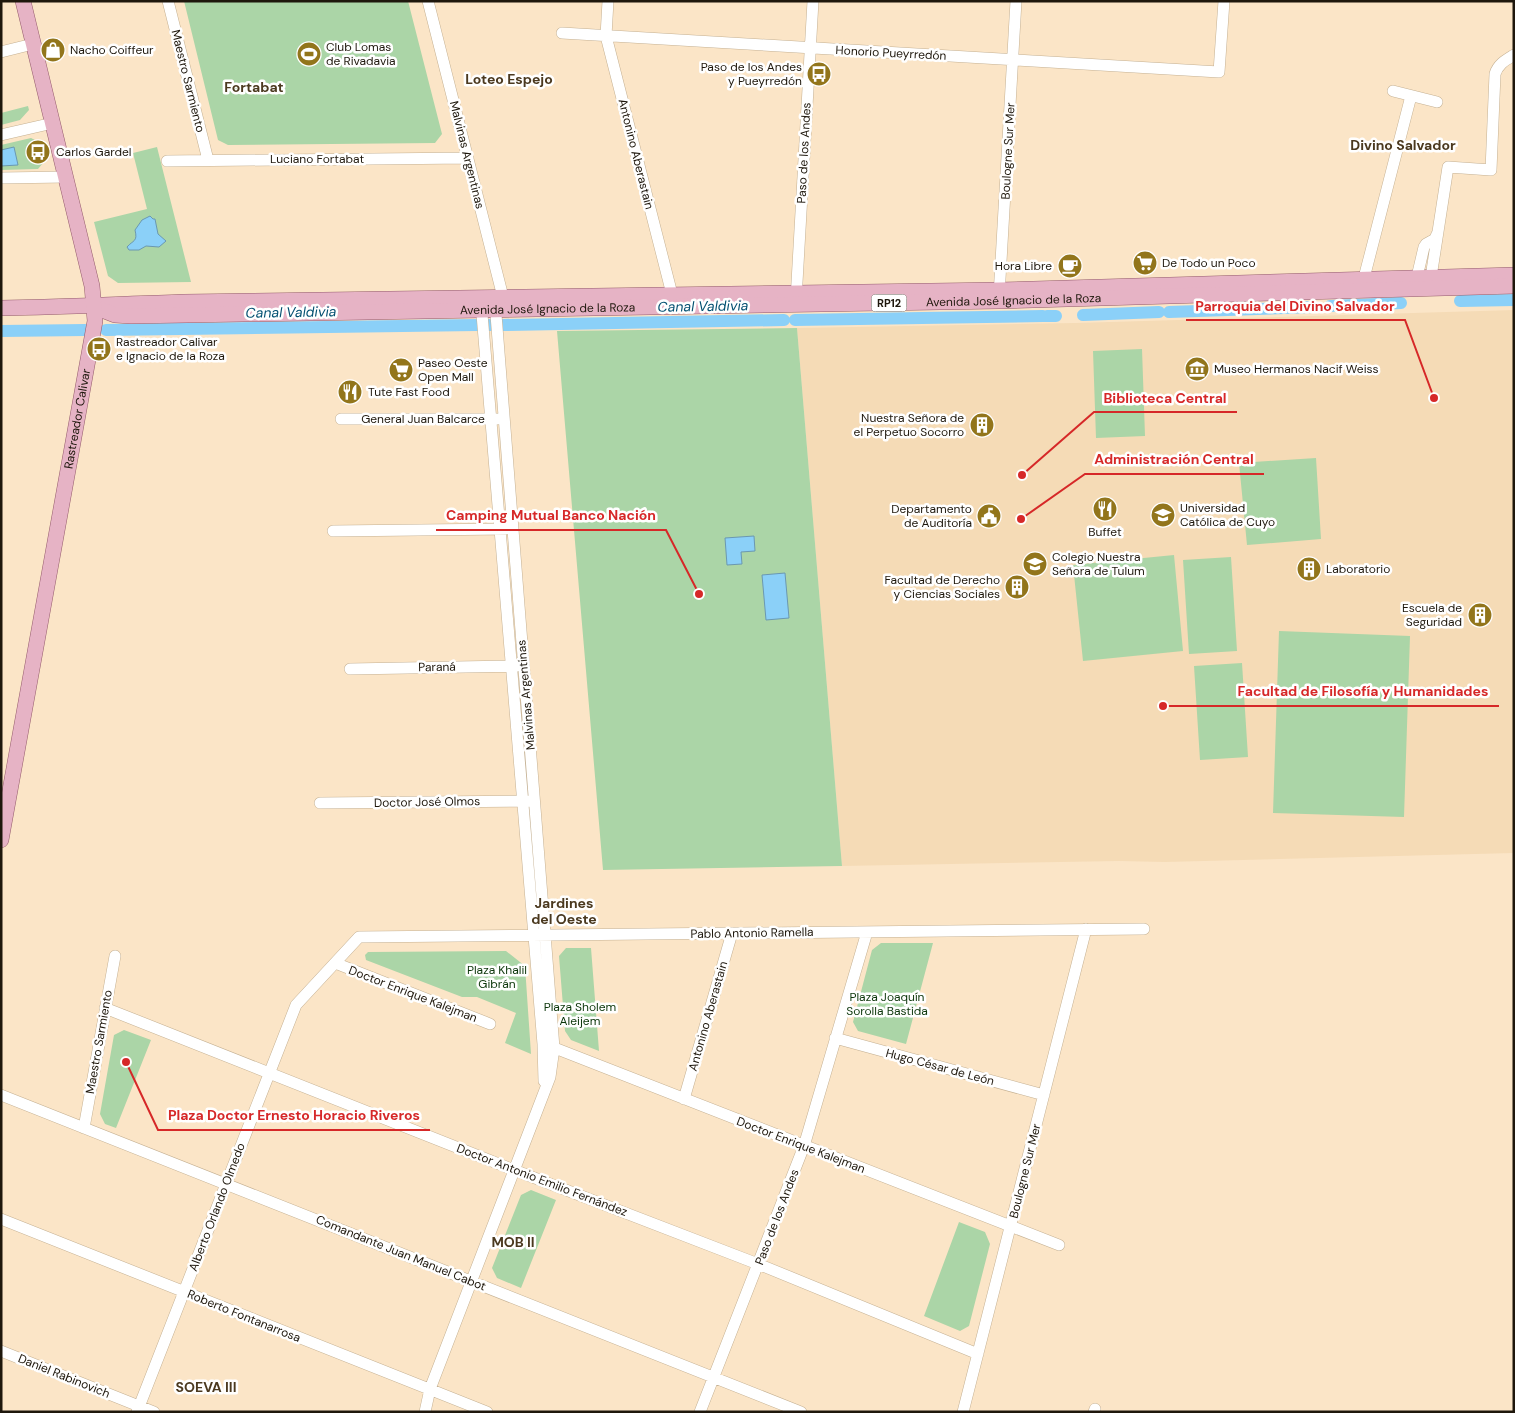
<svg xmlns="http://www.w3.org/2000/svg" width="1515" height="1413" font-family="'DM Sans',sans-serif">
<rect width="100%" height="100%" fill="#fbe5c7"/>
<path fill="#f5dbb6" d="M1514,310V853L1165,862L1119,861L842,866L797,328L1075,323Z"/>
<path fill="#abd5a7" d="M184,1H408L442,134L435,143L228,145L218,140Z
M28,106L29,110L20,120L1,125V113Z
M31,138L37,141L43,163L38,169L1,170V145Z
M157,147L191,282L118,283L108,276L94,222L147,209L133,153Z
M797,328L842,866L603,870L557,331Z
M1142,349L1145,436L1096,438L1093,351Z
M1316,458L1321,539L1247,545L1239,463Z
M1174,555L1183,651L1083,661L1073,565Z
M1231,557L1237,651L1189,654L1183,560Z
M1279,631L1410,636L1404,817L1273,813Z
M1242,663L1248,757L1200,760L1194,666Z
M881,943H933L906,1044L858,1031L853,1022L872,950Z
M566,948H591L599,1051L571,1040L565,1031L559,956Z
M506,951L525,966L531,1054L505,1043L516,1013L477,997H462L366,960L365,955L368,952Z
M124,1030L151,1040L116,1128L105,1124L100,1114L114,1035Z
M531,1190L556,1200L521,1288L497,1278L492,1268L521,1195Z
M959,1222L985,1232L990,1244L969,1326L960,1331L924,1316Z"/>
<path fill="#8bd0f8" stroke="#6a98b1" d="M14,147L18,165L1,166V150Z
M150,216L153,219H155L158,234L166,241L159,247L146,246L139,250H129L127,247C133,240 138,242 135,230L142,220Z
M754,536L755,551L741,552L742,564L727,565L725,538Z
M785,573L789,618L766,620L762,575Z"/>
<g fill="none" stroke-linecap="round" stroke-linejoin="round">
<path stroke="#8bd0f8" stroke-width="12" d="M1460,301L1514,300
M1330,306L1401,303
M1169,312L1313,307
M1083,315L1159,312
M1047,316H1056
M795,320L1043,316
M489,325H491
M503,325L784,320
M106,330L477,325
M1,331L85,330"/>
<defs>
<path id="minor" d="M168,1L208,160
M428,1L505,305
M608,1L606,36L674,302
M562,33L1219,72L1224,1
M1,52L33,44
M1393,91L1437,102
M1,135L53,123
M167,161L468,158
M1,178L66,177
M1417,277L1424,247L1426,244L1435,239L1437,234
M1431,277L1448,167L1491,170L1495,74C1498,64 1506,60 1514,55
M1364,278L1411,96
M999,296L1016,1
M796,300L813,1
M481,302L543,1044L544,1081
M341,419H497
M333,531L506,529
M350,669L517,666
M320,803L530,801
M335,963L490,1024
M105,1008L514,1170L758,1264L978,1354
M835,1038L1044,1095
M547,1045L1059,1245
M1,1095L801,1412
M684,1099L732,933
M84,1128L115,956
M1,1219L487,1412
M1,1351L154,1412
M137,1412L296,1005L359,937L1144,929
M425,1412L430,1389L550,1077L554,1048L495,302
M700,1412L804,1146L867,932
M963,1412L1086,929
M1094,1412L1095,1409"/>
<g id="major">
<path d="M1,308C62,307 123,304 184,302L999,290L1514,275"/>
<path id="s1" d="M97,308L115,315L131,316L999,301L1514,286"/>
<path id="s2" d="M1,840L95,321L92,286L23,1"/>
</g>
</defs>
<use href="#minor" stroke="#c5b193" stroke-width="12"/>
<use href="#major" stroke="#955c6c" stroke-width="16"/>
<use href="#minor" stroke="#fff" stroke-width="11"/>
<use href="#major" stroke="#e6b3c5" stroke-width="15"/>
</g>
<defs>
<symbol id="shop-disc" viewBox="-11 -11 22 22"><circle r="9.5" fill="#92751b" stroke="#fff"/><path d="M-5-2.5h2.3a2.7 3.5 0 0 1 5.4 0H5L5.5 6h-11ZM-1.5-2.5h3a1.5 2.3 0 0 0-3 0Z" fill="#fff"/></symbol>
<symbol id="stadium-disc" viewBox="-11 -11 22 22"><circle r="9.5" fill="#92751b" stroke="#fff"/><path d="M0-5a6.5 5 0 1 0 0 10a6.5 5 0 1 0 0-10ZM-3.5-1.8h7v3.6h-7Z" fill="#fff"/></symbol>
<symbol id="bus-disc" viewBox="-11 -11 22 22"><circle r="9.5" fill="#92751b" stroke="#fff"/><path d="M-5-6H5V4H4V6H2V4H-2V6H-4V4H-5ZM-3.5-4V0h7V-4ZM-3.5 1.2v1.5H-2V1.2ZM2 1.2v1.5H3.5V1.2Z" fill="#fff"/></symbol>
<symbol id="supermarket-disc" viewBox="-11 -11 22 22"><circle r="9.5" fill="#92751b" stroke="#fff"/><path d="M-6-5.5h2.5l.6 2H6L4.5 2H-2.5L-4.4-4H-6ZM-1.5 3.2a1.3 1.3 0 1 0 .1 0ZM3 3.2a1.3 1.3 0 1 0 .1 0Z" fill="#fff"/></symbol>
<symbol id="cafe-disc" viewBox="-11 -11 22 22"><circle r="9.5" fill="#92751b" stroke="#fff"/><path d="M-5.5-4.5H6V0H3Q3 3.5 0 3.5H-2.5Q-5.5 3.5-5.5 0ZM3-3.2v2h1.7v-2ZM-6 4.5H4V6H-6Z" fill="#fff"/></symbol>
<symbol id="museum-disc" viewBox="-11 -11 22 22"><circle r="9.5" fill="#92751b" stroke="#fff"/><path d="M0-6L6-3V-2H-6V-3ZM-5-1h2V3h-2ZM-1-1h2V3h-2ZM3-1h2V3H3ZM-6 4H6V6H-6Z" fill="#fff"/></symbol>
<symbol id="restaurant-disc" viewBox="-11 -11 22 22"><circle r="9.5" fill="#92751b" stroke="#fff"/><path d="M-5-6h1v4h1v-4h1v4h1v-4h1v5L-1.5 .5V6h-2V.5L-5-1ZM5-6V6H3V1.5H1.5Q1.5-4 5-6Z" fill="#fff"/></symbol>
<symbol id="building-disc" viewBox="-11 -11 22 22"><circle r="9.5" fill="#92751b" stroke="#fff"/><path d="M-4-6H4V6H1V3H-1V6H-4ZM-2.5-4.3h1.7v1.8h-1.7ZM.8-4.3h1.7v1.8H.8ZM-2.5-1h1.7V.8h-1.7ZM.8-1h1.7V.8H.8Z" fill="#fff"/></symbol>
<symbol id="university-disc" viewBox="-11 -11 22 22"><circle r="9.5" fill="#92751b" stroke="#fff"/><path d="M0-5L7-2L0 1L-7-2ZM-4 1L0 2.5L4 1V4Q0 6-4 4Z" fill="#fff"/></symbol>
<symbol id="civic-disc" viewBox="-11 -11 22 22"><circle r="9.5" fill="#92751b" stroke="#fff"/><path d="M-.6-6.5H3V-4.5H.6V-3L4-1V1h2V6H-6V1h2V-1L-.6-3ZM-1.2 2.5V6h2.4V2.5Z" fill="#fff"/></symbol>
<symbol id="school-disc" viewBox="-11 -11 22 22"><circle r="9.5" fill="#92751b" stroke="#fff"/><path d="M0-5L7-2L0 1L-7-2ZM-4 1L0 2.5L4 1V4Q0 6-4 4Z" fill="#fff"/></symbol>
</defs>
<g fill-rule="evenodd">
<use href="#shop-disc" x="39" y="36" width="28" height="28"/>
<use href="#stadium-disc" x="295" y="40" width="28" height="28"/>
<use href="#bus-disc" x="805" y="60" width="28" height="28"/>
<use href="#bus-disc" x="24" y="138" width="28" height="28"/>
<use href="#supermarket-disc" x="1131" y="249" width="28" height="28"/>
<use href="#cafe-disc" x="1056" y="252" width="28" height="28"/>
<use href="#bus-disc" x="85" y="335" width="28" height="28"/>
<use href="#museum-disc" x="1183" y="355" width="28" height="28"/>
<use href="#supermarket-disc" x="387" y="356" width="28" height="28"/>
<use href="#restaurant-disc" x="336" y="378" width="28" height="28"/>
<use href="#building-disc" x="968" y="411" width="28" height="28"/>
<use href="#restaurant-disc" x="1091" y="495" width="28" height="28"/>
<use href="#university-disc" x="1149" y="501" width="28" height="28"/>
<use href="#civic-disc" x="975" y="502" width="28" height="28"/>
<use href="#school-disc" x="1021" y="550" width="28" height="28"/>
<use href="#building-disc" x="1295" y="555" width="28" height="28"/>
<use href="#building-disc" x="1003" y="573" width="28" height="28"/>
<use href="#building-disc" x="1466" y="601" width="28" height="28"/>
</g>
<g text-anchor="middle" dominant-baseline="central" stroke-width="5" stroke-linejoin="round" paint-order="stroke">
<rect fill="#fff" stroke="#625d55" stroke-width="1" x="871.5" y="294.5" width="35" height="17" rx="4"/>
<g font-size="11" font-weight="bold" fill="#1e170c">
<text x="889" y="303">RP12</text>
</g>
<g font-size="12" fill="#1e170c" stroke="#fff" text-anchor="start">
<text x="326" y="47">Club Lomas<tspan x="326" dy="14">de Rivadavia</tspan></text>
<text x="70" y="50">Nacho Coiffeur</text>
<text x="802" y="67" text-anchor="end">Paso de los Andes<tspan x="802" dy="14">y Pueyrredón</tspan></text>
<text x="56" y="152">Carlos Gardel</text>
<text x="1162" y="263">De Todo un Poco</text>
<text x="1052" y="266" text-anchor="end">Hora Libre</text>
<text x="116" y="342">Rastreador Calivar<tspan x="116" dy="14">e Ignacio de la Roza</tspan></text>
<text x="418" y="363">Paseo Oeste<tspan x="418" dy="14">Open Mall</tspan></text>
<text x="1214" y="369">Museo Hermanos Nacif Weiss</text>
<text x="368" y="392">Tute Fast Food</text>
<text x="964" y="418" text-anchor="end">Nuestra Señora de<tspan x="964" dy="14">el Perpetuo Socorro</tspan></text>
<text x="1180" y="508">Universidad<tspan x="1180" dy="14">Católica de Cuyo</tspan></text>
<text x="972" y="509" text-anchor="end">Departamento<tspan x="972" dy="14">de Auditoría</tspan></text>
<text x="1105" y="532" text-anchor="middle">Buffet</text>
<text x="1052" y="557">Colegio Nuestra<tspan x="1052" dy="14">Señora de Tulum</tspan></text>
<text x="1326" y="569">Laboratorio</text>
<text x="1000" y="580" text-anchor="end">Facultad de Derecho<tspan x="1000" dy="14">y Ciencias Sociales</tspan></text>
<text x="1462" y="608" text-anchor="end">Escuela de<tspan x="1462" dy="14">Seguridad</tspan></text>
</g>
<g font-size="12" fill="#1e170c" stroke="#fff">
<text transform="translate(891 53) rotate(3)">Honorio Pueyrredón</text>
<text transform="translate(188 81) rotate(76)">Maestro Sarmiento</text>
<text transform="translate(1008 151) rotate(-87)">Boulogne Sur Mer</text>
<text transform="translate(804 153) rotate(-87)">Paso de los Andes</text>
<text transform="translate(636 154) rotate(76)">Antonino Aberastain</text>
<text transform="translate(467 155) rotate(76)">Malvinas Argentinas</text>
<text x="317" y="159">Luciano Fortabat</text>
<text stroke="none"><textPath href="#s1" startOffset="918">Avenida José Ignacio de la Roza</textPath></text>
<text stroke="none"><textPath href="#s1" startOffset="452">Avenida José Ignacio de la Roza</textPath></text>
<text stroke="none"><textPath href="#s2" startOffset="428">Rastreador Calivar</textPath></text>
<text x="423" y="419">General Juan Balcarce</text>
<text transform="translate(437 667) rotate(-1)">Paraná</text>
<text transform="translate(526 695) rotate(-95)">Malvinas Argentinas</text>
<text transform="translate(427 802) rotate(-1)">Doctor José Olmos</text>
<text transform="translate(752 933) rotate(-1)">Pablo Antonio Ramella</text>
<text transform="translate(413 994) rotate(21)">Doctor Enrique Kalejman</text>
<text transform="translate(708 1016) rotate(-74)">Antonino Aberastain</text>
<text transform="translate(99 1042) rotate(-80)">Maestro Sarmiento</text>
<text transform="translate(940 1067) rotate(15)">Hugo César de León</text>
<text transform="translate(801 1145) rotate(21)">Doctor Enrique Kalejman</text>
<text transform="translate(1025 1171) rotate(-76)">Boulogne Sur Mer</text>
<text transform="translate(542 1180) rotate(21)">Doctor Antonio Emilio Fernández</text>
<text transform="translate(217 1207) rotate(-69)">Alberto Orlando Olmedo</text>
<text transform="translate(777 1217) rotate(-69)">Paso de los Andes</text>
<text transform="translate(401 1253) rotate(22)">Comandante Juan Manuel Cabot</text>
<text transform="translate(244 1316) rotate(22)">Roberto Fontanarrosa</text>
<text transform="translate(64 1376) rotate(22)">Daniel Rabinovich</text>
</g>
<g font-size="12" fill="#0c360a" stroke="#fff">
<text x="497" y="970">Plaza Khalil<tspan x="497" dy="14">Gibrán</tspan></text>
<text x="887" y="997">Plaza Joaquín<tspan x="887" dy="14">Sorolla Bastida</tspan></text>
<text x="580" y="1007">Plaza Sholem<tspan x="580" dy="14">Aleijem</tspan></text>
</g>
<g font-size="14" font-weight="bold" fill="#4b391f" stroke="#fff">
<text x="509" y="79">Loteo Espejo</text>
<text x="254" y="87">Fortabat</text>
<text x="1403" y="145">Divino Salvador</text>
<text x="564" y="903">Jardines<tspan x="564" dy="16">del Oeste</tspan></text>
<text x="513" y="1242">MOB II</text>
<text x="206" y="1387">SOEVA III</text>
</g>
<g font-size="14" font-style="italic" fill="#045071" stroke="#fff">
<text transform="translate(703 306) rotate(-1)">Canal Valdivia</text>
<text transform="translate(291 312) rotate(-1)">Canal Valdivia</text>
</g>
</g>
<path fill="none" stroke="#d62828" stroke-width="2" d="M1434 398L1405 320H1186M1022 475L1094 412H1237M1021 519L1085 474H1264M699 594L666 530H436M1163 706L1228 706H1499M126 1062L158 1130H430"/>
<g fill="#d62828" stroke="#fff" stroke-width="2">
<circle cx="1434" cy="398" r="5"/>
<circle cx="1022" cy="475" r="5"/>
<circle cx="1021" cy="519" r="5"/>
<circle cx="699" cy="594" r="5"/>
<circle cx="1163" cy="706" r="5"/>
<circle cx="126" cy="1062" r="5"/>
</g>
<g font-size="14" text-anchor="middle" font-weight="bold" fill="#d62828" stroke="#fff" stroke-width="5" stroke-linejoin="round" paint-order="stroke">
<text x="1295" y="311">Parroquia del Divino Salvador</text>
<text x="1165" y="403">Biblioteca Central</text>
<text x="1174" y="464">Administración Central</text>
<text x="551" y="520">Camping Mutual Banco Nación</text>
<text x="1363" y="696">Facultad de Filosofía y Humanidades</text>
<text x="294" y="1120">Plaza Doctor Ernesto Horacio Riveros</text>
</g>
<rect width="1515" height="1413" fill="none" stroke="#1e170c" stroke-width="5"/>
</svg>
